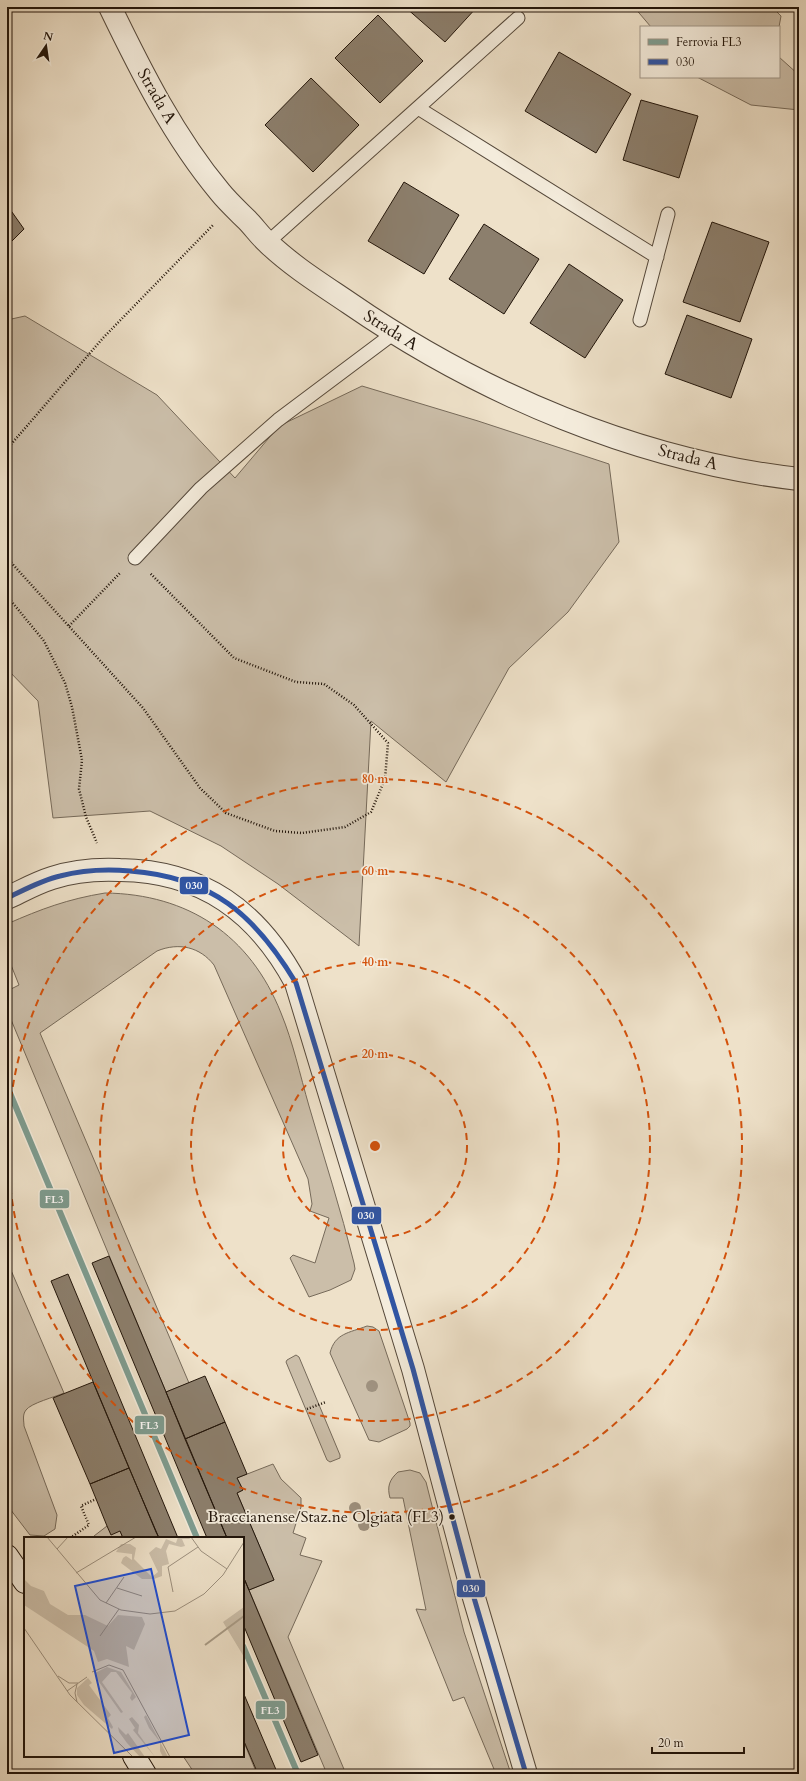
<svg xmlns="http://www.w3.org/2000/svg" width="806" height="1781" font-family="Cardo,serif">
<rect width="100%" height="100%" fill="#eee1c9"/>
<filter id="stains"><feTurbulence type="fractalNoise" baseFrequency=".005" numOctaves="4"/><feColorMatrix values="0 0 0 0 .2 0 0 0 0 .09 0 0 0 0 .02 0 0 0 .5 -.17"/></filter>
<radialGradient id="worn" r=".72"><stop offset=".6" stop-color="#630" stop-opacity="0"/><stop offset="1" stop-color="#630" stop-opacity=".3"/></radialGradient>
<path fill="#cbbea9" stroke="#766a5a" d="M634,7H772L781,16L779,27H651Z
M779,57L799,75V110L751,105L697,77H779Z
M25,316L157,395L235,478L279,426L362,386L478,421L609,464L619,542L568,612L509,668L446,782L371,721L359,946L278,884L221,846L150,811L53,818L38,701L7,669V320Z
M105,893C188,894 250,935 281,1013C293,1042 300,1075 309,1106C324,1158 341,1210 354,1263L355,1269L351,1280L330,1290L309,1297L290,1258L293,1255L315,1263L329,1218L310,1211L312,1204L308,1179L214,965C200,947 179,942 157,951L40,1033L189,1383L166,1392L7,1010V991L19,985L7,955V924C41,909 68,899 105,893Z
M7,1261L64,1393C55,1397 31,1403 26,1410C22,1415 24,1421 24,1426L57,1515L55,1529L44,1536L30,1535L7,1505Z
M367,1326L373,1327L379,1331L410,1423V1426L407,1429L379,1442L369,1440L330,1353C335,1333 349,1333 367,1326Z
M296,1355L299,1357L340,1455V1458L330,1462L327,1460L286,1362L287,1360Z
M273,1464L281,1479L301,1498V1507L293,1533L306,1538L300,1555L322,1561L288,1637L346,1774H327L249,1590L274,1580L237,1493L243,1490L237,1478Z
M410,1470L420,1473L426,1482L464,1632L511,1774H496L464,1697L453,1701L416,1609L426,1610L403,1498H390C387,1487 389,1480 398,1472Z
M107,1526L120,1531L123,1538H94V1536Z
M243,1740L257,1774H195L183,1756H243Z"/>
<path fill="#8c7f6d" stroke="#22150a" d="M405,7H477L445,42Z
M378,15L423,61L380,103L335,58Z
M559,52L631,94L596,153L525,111Z
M311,78L359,125L313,172L265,125Z
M641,100L698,116L679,178L623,160Z
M404,182L459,215L424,274L368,241Z
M7,205L24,229L7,246Z
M712,222L769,242L740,322L683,302Z
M484,224L539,259L504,314L449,279Z
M569,264L623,300L585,358L530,323Z
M687,315L752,339L731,398L665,374Z
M109,1256L166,1392L227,1538H207L92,1263Z
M68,1274L178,1538H159L156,1532L51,1281Z
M205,1376L225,1422L185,1439L166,1392Z
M93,1382L129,1468L90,1484L53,1398Z
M225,1422L247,1474L237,1478L243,1490L237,1493L274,1580L249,1590L243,1576V1538H227L185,1439Z
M129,1468L159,1538H123L120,1531L111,1535L107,1526L90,1484Z
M243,1576L318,1755L301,1762L243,1624Z
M243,1692L277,1772L273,1774H258L243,1739Z"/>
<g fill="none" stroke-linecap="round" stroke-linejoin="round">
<defs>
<path id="service" d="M418,108L657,257
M267,243L518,18
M640,320L668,214
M135,558L201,488L278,420L394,333"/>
<path id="minor" d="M110,7C141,71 174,137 220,192C228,202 238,211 247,220C254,227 260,236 268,243C292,266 321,284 349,303C481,394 639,461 799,479"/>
<path id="tertiary" d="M7,898C22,891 36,883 52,878C73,871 98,869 120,870C203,871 258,912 296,983L413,1369L472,1591L526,1774"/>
<path id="secondary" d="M7,1556L25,1582
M134,1756L145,1774"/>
</defs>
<use href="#service" stroke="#55483a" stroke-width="15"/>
<use href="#minor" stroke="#55483a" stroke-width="24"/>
<use href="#tertiary" stroke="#55483a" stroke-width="24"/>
<use href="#secondary" stroke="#22150a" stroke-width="24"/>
<path stroke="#22150a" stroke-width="2.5" stroke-dasharray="1 2" stroke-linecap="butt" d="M7,449L103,338L214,224
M7,558L143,708L200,788L226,813L275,831L302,833L345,827L371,812L385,779L388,743L354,705L324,684L296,682L234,658L150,573
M7,596L44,641L65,683L72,707L82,760L79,789L86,817L97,843
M69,626L120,573
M307,1409L326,1402
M70,1538L89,1525L81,1506L96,1499"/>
<use href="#service" stroke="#f4ecdc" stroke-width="13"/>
<use href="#minor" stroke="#f4ecdc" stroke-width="22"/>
<use href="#tertiary" stroke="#f4ecdc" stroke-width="22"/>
<use href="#secondary" stroke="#f4ecdc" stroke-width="22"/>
<defs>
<path id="bus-1" d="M7,898C24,890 42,880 60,876C83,870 107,869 130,871C212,877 255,915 296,983L413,1369L472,1591L526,1774"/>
</defs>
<use href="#bus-1" stroke="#f4ecdc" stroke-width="8"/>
<use href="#bus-1" stroke="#3155a3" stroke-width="5"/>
<defs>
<path id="rail-1" d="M7,1086L197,1538
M243,1646L298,1774"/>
</defs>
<use href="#rail-1" stroke="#f4ecdc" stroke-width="9"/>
<use href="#rail-1" stroke="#7e9d91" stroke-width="6"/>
</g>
<g fill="#9e917f">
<circle cx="372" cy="1386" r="6"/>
<circle cx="355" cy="1508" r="6"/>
<circle cx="364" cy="1525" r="6"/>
</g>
<g fill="none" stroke="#d4520c" stroke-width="2" stroke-dasharray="7 5">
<circle cx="375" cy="1146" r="92"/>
<circle cx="375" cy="1146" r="184"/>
<circle cx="375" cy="1146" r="275"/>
<circle cx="375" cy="1146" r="367"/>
</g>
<circle fill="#22150a" stroke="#f4ecdc" stroke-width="1.5" cx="452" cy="1517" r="3.5"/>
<g text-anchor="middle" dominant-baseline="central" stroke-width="3.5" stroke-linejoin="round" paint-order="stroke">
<g font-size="16" fill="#22150a" stroke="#f4ecdc" text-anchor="end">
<text x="444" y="1517">Braccianense/Staz.ne Olgiata (FL3)</text>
</g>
<g font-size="17" fill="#22150a" stroke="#f4ecdc">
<text transform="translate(157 96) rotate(60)">Strada A</text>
<text transform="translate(391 330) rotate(32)">Strada A</text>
<text transform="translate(688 457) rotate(14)">Strada A</text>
</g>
</g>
<g transform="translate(24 1537)">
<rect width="220" height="220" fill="#eee1c9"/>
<path d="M154,0H165L166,2H158L161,9L157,10L145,7L142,14L145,27L138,29V39L130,42H118L97,26L99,21L102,19L108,23V17L92,15L97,7H106L112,11L110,22L128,40L134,35L125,16L132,10L137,12L142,2L152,6ZM0,42L7,49L20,54L26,67L44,78H61L84,89L94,78L118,80L121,87L110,113L102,109L105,130L83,122L74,125L70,114L0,68ZM220,70V120L199,85ZM83,130L97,135L112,160L108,164L106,161L108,156L92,135H87L78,145L99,175L97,176L73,142L71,136ZM64,141L68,146L65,148L87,178L84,181L89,190L88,192L60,168L53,158V151ZM122,178L144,220H139L136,214V205L125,191L120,180ZM108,180L115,188L114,196L131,220L109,193L111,191L105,182ZM94,190L102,198L104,196L121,220H116L103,206L95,195Z" fill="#cbbea9"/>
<path fill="none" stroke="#a99c88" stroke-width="2" d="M181,108L220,79"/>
<path fill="none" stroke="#9c8f7d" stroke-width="1" d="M23,0L76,63L97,73L126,77L151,74L180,57L199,38L220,5M167,0L177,14L203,32M33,12L44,0M52,36L112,0M93,51L118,59M149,55L144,30L174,10M82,66L100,40M0,91L46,158L109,220M76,99L95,72M68,135L85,128L99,133L146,220M34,139L45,146H54M43,154L63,140M53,165L51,156L53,147"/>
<path fill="#1d4ed8" fill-opacity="0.15" stroke="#1d4ed8" stroke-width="2" d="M127,32L165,198L90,216L51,49Z"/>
<rect width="220" height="220" fill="none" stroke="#22150a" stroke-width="2"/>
</g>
<circle cx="375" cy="1146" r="6" fill="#d4520c" stroke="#f4ecdc" stroke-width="2"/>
<g font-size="12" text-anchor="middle" font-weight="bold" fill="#d4520c" stroke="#f4ecdc" stroke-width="3.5" stroke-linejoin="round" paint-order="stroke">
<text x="375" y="783">80 m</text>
<text x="375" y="875">60 m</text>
<text x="375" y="966">40 m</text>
<text x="375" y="1058">20 m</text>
</g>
<g stroke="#f4ecdc" stroke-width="1.5">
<rect x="179" y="876" width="30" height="19" rx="4" fill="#3155a3"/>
<rect x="39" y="1189" width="31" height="20" rx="4" fill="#7e9d91"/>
<rect x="351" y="1206" width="31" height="19" rx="4" fill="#3155a3"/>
<rect x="134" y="1415" width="31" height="20" rx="4" fill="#7e9d91"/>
<rect x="456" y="1579" width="30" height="19" rx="4" fill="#3155a3"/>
<rect x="255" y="1700" width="31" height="20" rx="4" fill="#7e9d91"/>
</g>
<g font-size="11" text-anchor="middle" font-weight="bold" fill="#fff">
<text x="194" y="889">030</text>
<text x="54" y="1203">FL3</text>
<text x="366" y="1219">030</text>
<text x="149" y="1429">FL3</text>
<text x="471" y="1592">030</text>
<text x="270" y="1714">FL3</text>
</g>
<rect width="806" height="1781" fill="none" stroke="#eee1c9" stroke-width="24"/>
<rect x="8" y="8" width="790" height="1765" fill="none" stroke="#22150a" stroke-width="2"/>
<rect x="12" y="12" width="782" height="1757" fill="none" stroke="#22150a"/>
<rect x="640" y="26" width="140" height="52" fill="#f4ecdc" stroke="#a09688"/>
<rect x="648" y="39" width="20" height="6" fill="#7e9d91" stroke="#a09688"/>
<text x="676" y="46" font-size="12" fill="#22150a">Ferrovia FL3</text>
<rect x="648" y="59" width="20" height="6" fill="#3155a3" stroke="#a09688"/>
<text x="676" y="66" font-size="12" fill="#22150a">030</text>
<g transform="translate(46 46) rotate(13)" stroke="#f4ecdc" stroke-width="3" paint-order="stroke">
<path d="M0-3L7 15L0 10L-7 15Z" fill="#22150a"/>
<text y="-6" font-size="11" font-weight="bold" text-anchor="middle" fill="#22150a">N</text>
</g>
<path d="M652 1747v6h92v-6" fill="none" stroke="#22150a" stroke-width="2"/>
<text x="658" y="1747" font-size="12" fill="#22150a" stroke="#f4ecdc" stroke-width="3" paint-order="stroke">20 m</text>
<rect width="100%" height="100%" filter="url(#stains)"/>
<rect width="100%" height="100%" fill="url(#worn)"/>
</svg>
